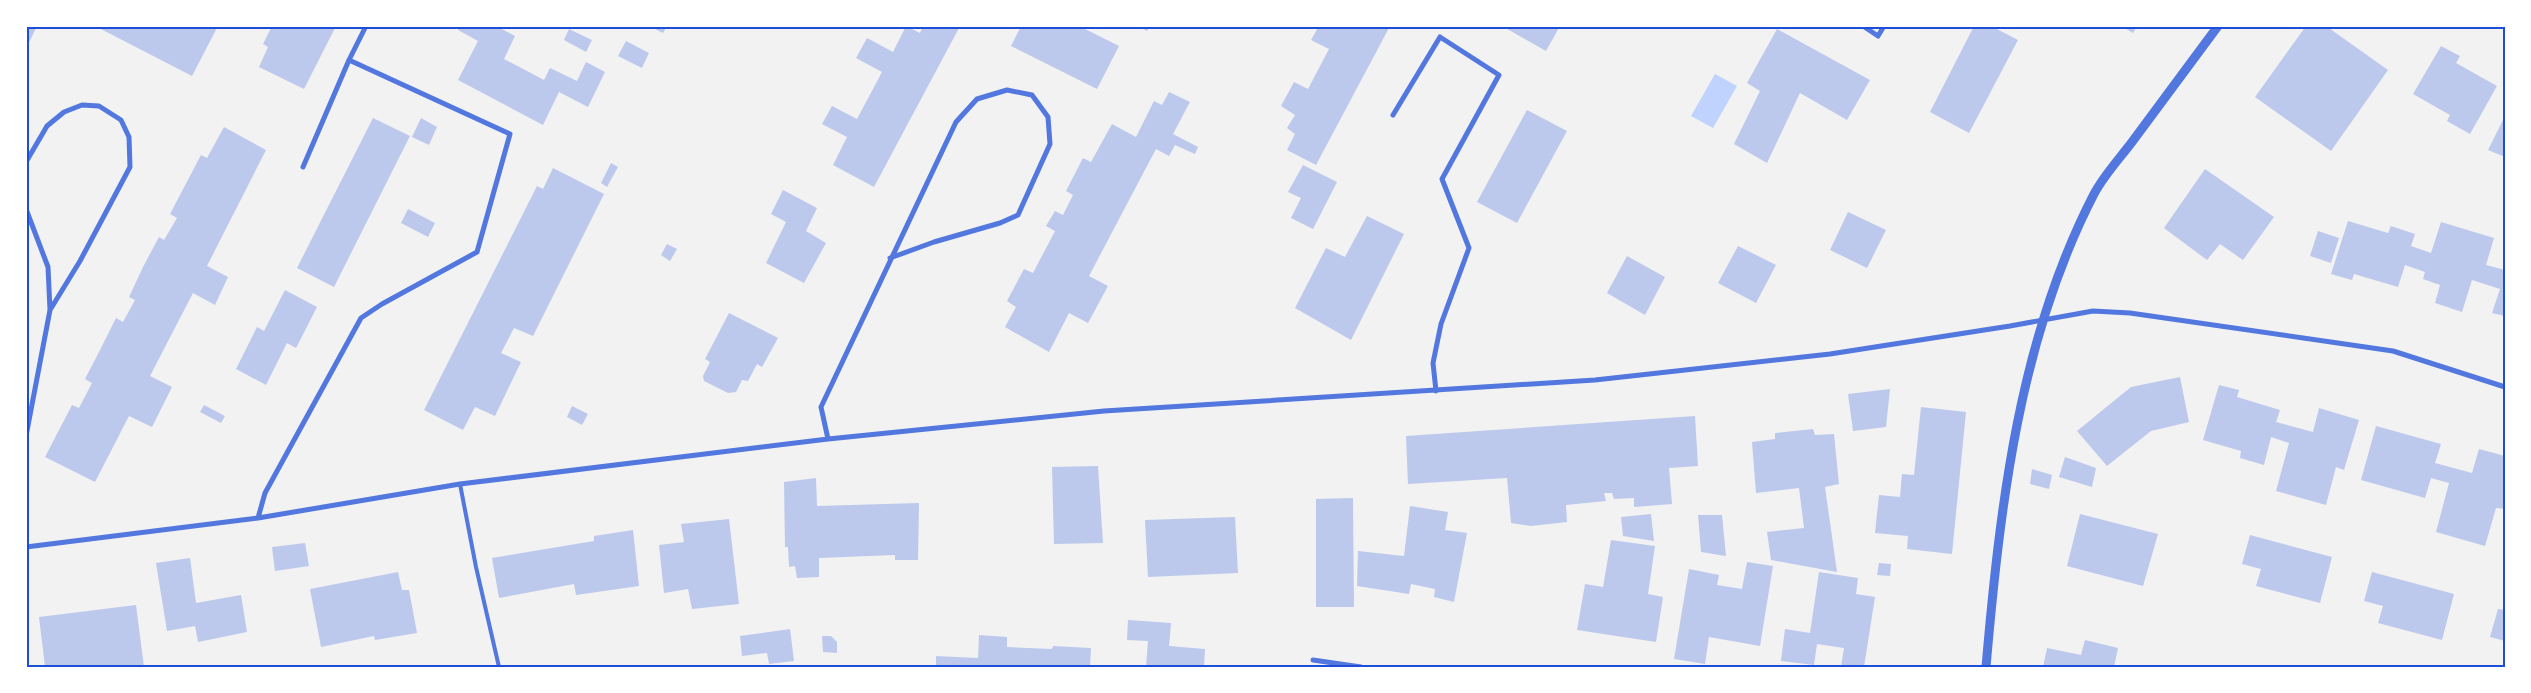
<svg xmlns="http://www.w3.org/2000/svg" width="2531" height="693" font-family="'Roboto Serif',serif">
<rect width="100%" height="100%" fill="#f2f2f2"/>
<path fill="#bfd3fe" d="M1715,74L1737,86L1713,128L1691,116Z"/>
<path fill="#bdc9ec" d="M26,26H37L26,49Z
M95,26L197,27L218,26L192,76Z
M272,26H336L304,89L259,67L268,47L263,44Z
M460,26H496L515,36L504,59L544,80L550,68L577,81L586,62L605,72L588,107L559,92L543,125L458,80L478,41L458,30Z
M649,26H667L663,33Z
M906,26L920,33L923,26L959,28L874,187L833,165L847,137L822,124L832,106L857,119L882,72L856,58L867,38L893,52Z
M1021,26H1079L1119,46L1097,89L1011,46Z
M1137,26H1150L1147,31Z
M1319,26L1341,28L1390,26L1316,165L1287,150L1295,134L1287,128L1295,115L1281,106L1294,82L1308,89L1329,49L1311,40Z
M1502,26H1560L1546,51Z
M1974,26H1991L2018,40L1969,133L1930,112Z
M2121,26H2137L2133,33Z
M2306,26H2326L2388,70L2331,151L2255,97Z
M569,29L592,40L586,52L564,40Z
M1777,29L1870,80L1847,120L1800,93L1767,163L1734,144L1760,91L1747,83Z
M626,41L649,53L642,68L618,56Z
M2441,46L2460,56L2456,63L2497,86L2470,134L2447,121L2450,115L2413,94Z
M1169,92L1190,102L1173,134L1198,147L1195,154L1175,145L1169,156L1156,149L1089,276L1108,286L1088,323L1069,313L1049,352L1005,327L1016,307L1007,301L1024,269L1033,273L1055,231L1046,226L1055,211L1063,215L1073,195L1066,191L1083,158L1091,162L1112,124L1136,137L1154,101L1162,105Z
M1527,110L1567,131L1517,223L1477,202Z
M2505,116V157L2488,150Z
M373,118L410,136L334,287L297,268Z
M421,118L437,127L429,145L412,137Z
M224,127L266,150L207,266L228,277L215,305L193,293L150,376L172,387L152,427L129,416L95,482L45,457L72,405L79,408L92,383L85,379L100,350L116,318L123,322L135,300L129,297L143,267L159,237L164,240L177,218L170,214L201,155L207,158Z
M611,163L618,167L607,187L601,183Z
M1303,165L1337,182L1313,229L1291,218L1301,198L1288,192Z
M553,168L604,194L533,336L514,328L501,353L521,362L495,416L475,407L463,430L424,410L537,186L543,189Z
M2205,169L2274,217L2243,260L2220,244L2207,260L2164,228Z
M783,190L817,208L806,231L826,243L804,283L766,263L786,222L771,214Z
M408,209L435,223L428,237L401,223Z
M1848,212L1886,230L1867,268L1830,250Z
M1367,216L1404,234L1351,340L1295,308L1326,248L1345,257Z
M2348,221L2388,233L2391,226L2415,234L2411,246L2431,253L2441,222L2494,238L2486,265L2505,270V316L2492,313L2500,289L2472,280L2462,312L2435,303L2440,285L2423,279L2425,272L2405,265L2398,287L2354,274L2352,280L2331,274Z
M2318,231L2339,238L2331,263L2310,256Z
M667,244L677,249L670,261L661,255Z
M1738,246L1776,265L1756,303L1718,283Z
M1627,256L1665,277L1645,315L1607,293Z
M285,290L317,307L296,348L287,343L266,385L236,369L257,327L264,331Z
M729,313L778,338L762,367L757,364L748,381L742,380L736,392L728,393L704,381L703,376L710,362L705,359Z
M2180,377L2189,422L2151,431L2107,466L2077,431L2131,387Z
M2219,385L2239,390L2237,397L2280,410L2276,422L2313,432L2319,408L2359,420L2344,470L2336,467L2326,505L2276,491L2289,443L2271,437L2264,465L2240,458L2241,451L2203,440Z
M1890,389L1886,427L1853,431L1848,394Z
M204,405L225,416L221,423L200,412Z
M572,406L588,414L582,425L567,417Z
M1921,407L1966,412L1952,554L1907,549L1908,536L1875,533L1879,495L1900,497L1902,474L1914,475Z
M1695,416L1698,466L1669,468L1672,504L1634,507V498L1614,499L1612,493H1604L1606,501L1566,505L1567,522L1531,526L1511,523L1507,478L1408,484L1406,436Z
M2376,426L2441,444L2435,463L2472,473L2479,449L2505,456V509L2496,508L2485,546L2436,532L2449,483L2431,478L2425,498L2361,480Z
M1813,429L1815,435L1834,434L1839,484L1825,487L1837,572L1771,560L1767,532L1804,528L1799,488L1756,493L1752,442L1775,439V433Z
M2065,457L2096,468L2092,487L2059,477Z
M1098,466L1103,543L1054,544L1052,467Z
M2032,469L2052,475L2049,489L2030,484Z
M816,478L817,506L919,503L918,560H895V555L819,558V577L797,578L795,566L789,567L788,547H785L784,482Z
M1353,498L1354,607H1316V499Z
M1410,506L1448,512L1445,530L1467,533L1454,602L1434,597L1435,589L1411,584L1409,594L1357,586L1358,551L1404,556Z
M1651,514L1654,541L1623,536L1621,517Z
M2080,514L2158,534L2143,586L2067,566Z
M1698,515H1722L1726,556L1701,552Z
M1235,517L1238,573L1148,577L1145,520Z
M729,519L739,604L692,609L688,589L664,593L659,545L684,542L681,524Z
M633,530L639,586L576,595L574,584L499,598L492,558L594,541V536Z
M2250,535L2332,557L2320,603L2256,586L2261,569L2242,564Z
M1611,540L1655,546L1648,594L1663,597L1656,642L1577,630L1585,584L1603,587Z
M305,543L309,566L275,571L272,547Z
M190,558L196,603L241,595L247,632L198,642L195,626L167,631L156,563Z
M1747,562L1773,566L1760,646L1709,637L1705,664L1674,659L1689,569L1719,575L1717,585L1742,589Z
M1879,563L1891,564L1890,576L1877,575Z
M398,572L402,590H409L417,633L375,640L374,636L321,647L310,589Z
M1819,572L1858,578L1856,594L1875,597L1864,667H1841L1844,648L1817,644L1814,665L1781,661L1785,629L1810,633Z
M2372,572L2454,594L2442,640L2378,623L2383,606L2364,601Z
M136,605L144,667H45L39,617Z
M2498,609L2505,610V641L2490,637Z
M1128,620L1171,623L1169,646L1205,649L1204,667H1146L1148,641L1127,640Z
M790,629L794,661L769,664L767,653L742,656L740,636Z
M979,635L1007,637V647L1052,649L1053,646L1091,648L1090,667H936V656L978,658Z
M822,636H831L837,642V653L823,652Z
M2085,640L2118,648L2114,667H2043L2047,648L2081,655Z"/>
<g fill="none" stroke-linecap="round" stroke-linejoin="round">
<path stroke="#5277de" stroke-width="4" d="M460,484L476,567L499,667"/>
<path stroke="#5277de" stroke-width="5" d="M1863,26L1878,36L1884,26
M1393,115L1440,37L1499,75L1442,179L1469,248L1441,324L1433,363L1436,391
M26,162L47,126L64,112L82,105L99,106L121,120L129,137L130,167L80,261L50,310
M303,167L349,60
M26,209L48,267L50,310L26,436
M828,439L821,407L956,122L977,99L1007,90L1032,95L1048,117L1050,144L1018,215L1000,223L934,242L890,258
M258,518L265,493L361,318L382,304L477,252L510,134L349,60L366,26
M26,547L258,518L460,484L828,439L1104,411L1595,380L1830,354L2010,326L2093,311L2130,313L2393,351L2505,387
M1313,660L1361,667"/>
<path stroke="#5277de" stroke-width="9" d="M1986,667C2000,506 2019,339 2094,194C2104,175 2120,158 2132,142C2161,103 2189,65 2218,26"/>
</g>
<rect width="2531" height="693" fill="none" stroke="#ffffff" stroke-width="55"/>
<rect x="28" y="28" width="2476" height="638" fill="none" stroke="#1d4ed8" stroke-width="2"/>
</svg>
